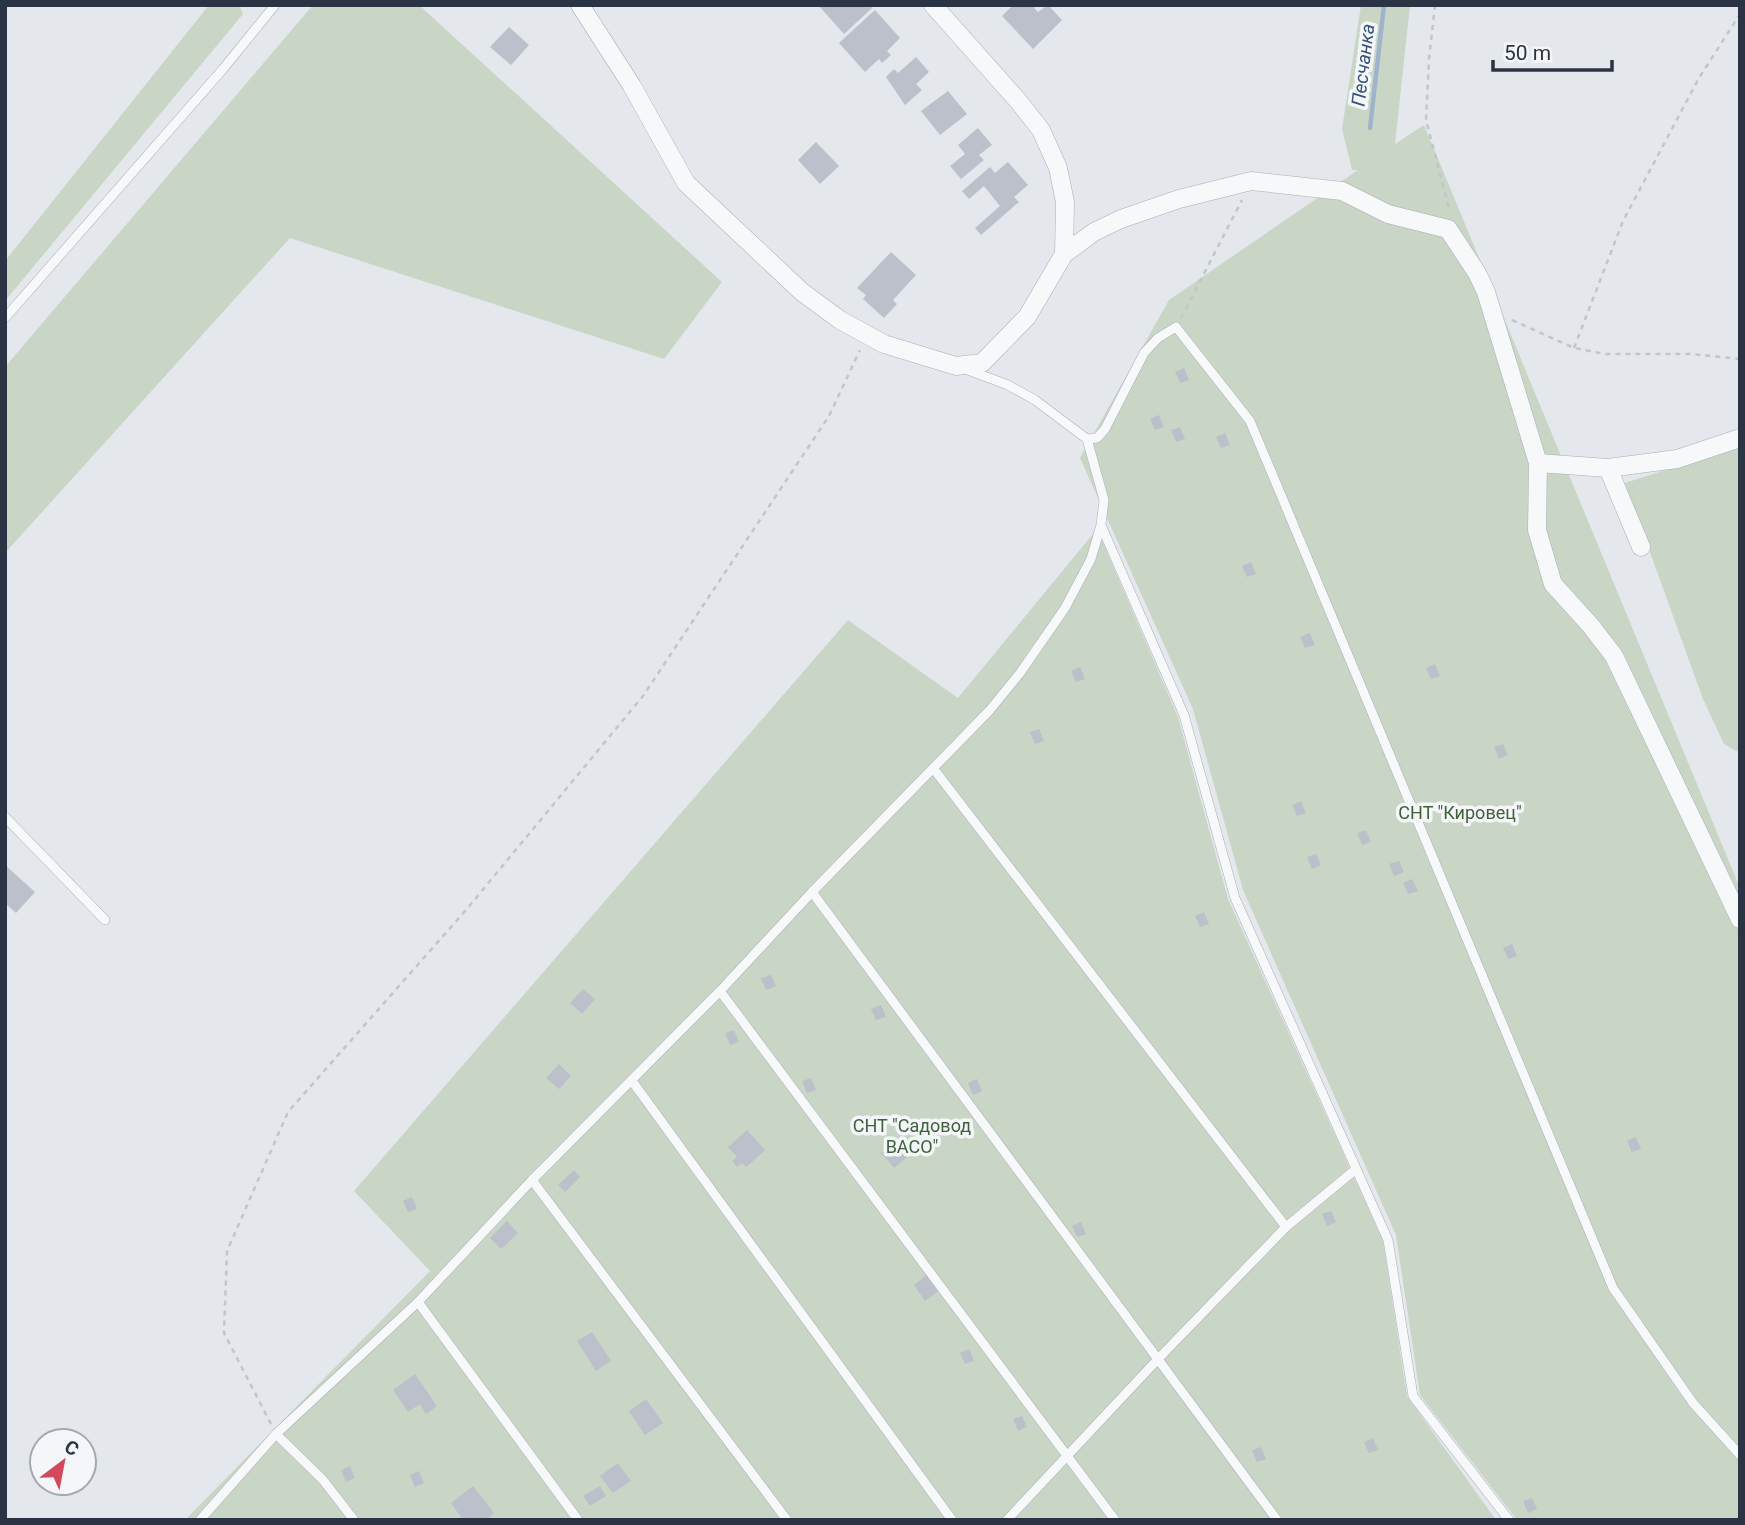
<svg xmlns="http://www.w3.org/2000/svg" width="1745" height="1525" font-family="Roboto,sans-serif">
<rect width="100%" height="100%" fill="#e4e7ec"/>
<path fill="#c9d6c5" d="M209,5H239L243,14L5,301V261Z
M313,5H419L722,282L664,359L290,238L5,553V367Z
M1361,5H1410L1395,144L1424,125L1740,888V1520H1517L1420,1395L1396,1235L1243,890L1193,709L1080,458L1169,300L1358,170H1352L1342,129Z
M1740,446V753L1724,744L1703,699L1625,483Z
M1097,529L1178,717L1228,899L1383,1241L1407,1396L1496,1520H185L430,1271L354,1191L848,620L958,698Z"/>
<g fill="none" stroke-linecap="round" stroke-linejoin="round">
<path stroke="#9fb4cc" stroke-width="4.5" d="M1370,128L1384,5"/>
</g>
<path fill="#bbc0ca" d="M818,5H870L872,8L844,34Z
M1013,5H1036L1034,8L1038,12L1048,5L1062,20L1033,49L1002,16Z
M875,10L900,38L887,51L891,55L882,63L879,59L865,72L839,43Z
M509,27L529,45L511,65L490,47Z
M916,57L929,72L916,84L922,90L905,105L886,77L894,69L898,73Z
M948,91L967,114L940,135L921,111Z
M978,128L992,145L979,155L984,160L961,179L950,166L965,154L958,145Z
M816,142L839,166L820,184L798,160Z
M1008,162L1028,185L1014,197L1019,202L981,235L975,228L1000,206L984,186L969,199L962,191L990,167L995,173Z
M891,252L916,275L893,300L897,304L884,318L863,299L866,295L857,288Z
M1184,368L1189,380L1180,383L1175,372Z
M1159,415L1164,427L1155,430L1150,419Z
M1180,427L1185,439L1176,442L1171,430Z
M1225,433L1230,445L1221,448L1216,437Z
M1251,562L1256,574L1247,577L1242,566Z
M1310,633L1315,645L1305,648L1300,637Z
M1435,664L1440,676L1431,679L1426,668Z
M1080,667L1085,679L1076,682L1071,671Z
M1039,729L1044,741L1035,744L1030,732Z
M1503,744L1508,755L1499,759L1494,747Z
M1301,801L1306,813L1297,816L1292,805Z
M1366,830L1371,842L1362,845L1357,833Z
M1316,854L1321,865L1312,869L1307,857Z
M1399,861L1404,872L1394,876L1389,864Z
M5,865L35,892L16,913L5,903Z
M1412,879L1418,891L1408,894L1403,883Z
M1204,912L1209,924L1200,927L1195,916Z
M1512,944L1517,956L1508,959L1503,948Z
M771,975L776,986L766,990L761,978Z
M583,989L595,999L582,1014L570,1003Z
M881,1005L886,1017L876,1020L871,1009Z
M734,1030L739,1042L730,1045L725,1033Z
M559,1064L571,1076L559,1089L546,1078Z
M811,1078L816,1090L807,1093L802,1081Z
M977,1079L982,1091L973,1095L968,1083Z
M747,1130L765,1150L746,1167L742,1163L737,1167L732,1161L737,1157L728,1147Z
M1636,1137L1641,1149L1632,1152L1627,1141Z
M898,1139L911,1154L894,1168L881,1153Z
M574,1170L580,1177L565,1192L558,1185Z
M412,1197L417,1209L408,1212L403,1201Z
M1331,1211L1336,1222L1327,1226L1322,1214Z
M507,1221L518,1233L501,1249L490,1238Z
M1081,1222L1086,1234L1077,1237L1072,1226Z
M929,1273L941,1289L925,1301L914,1285Z
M592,1332L611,1361L596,1371L577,1341Z
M969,1349L974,1361L965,1364L960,1353Z
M415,1374L437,1406L426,1414L420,1404L408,1412L393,1390Z
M646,1399L663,1423L645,1435L629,1411Z
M1022,1416L1027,1427L1018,1431L1013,1419Z
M1373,1438L1378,1450L1369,1453L1364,1442Z
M1261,1447L1266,1459L1257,1462L1252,1450Z
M618,1463L631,1481L613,1493L600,1476Z
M350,1466L355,1478L346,1482L341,1470Z
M419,1471L424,1483L415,1487L410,1475Z
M473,1486L494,1513L486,1520H463L451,1503Z
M600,1486L606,1496L590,1506L583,1496Z
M1532,1498L1537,1509L1528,1513L1523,1501Z"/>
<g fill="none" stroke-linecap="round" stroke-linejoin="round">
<defs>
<path id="service" d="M5,318L223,69L275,5
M1087,439L1097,438L1105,429L1144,353L1158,338L1176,327L1250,421L1613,1288L1693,1403L1740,1455
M1101,525L1184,715L1235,898L1388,1240L1413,1396L1509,1520
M933,768L1286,1227
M5,817L105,920
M812,892L1277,1520
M720,991L1115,1520
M632,1081L952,1520
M532,1180L787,1520
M418,1302L578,1520
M276,1434L323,1480L354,1520
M200,1520L276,1434L418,1302L532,1180L720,991L812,892L989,711L1020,673L1065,608L1091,559L1101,525L1104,500L1087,439L1035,400L1008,385L965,369
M1007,1520L1158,1359L1286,1227L1356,1169"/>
<path id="minor" d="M580,5L632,86L686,183L802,292L840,320L884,344L956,366L982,363L1027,317L1064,254L1065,202L1058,168L1041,130L1019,102L933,5
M1064,254L1094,232L1121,219L1179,199L1251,181L1342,191L1388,214L1448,229L1477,273L1486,292L1538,463L1608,468L1677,459L1740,438
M1538,463L1537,530L1553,584L1591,626L1614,656L1740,919
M1608,468L1641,547"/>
</defs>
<use href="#service" stroke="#a9aeb7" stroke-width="10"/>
<use href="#minor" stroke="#a9aeb7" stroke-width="19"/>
<path stroke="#c2c5cb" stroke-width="2.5" stroke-dasharray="5 5" stroke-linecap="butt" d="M1435,5L1429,59L1426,120L1450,212
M1181,318L1242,200
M1512,320L1574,348L1605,354H1690L1740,359
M1574,348L1623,221L1699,78L1740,14
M271,1424L224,1333L227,1251L288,1112L466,910L643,696L829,416L860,350"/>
<use href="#service" stroke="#f7f8fa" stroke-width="9"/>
<use href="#minor" stroke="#f7f8fa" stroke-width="18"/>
</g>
<g text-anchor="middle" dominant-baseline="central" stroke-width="7" stroke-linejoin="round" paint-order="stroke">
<g font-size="18" fill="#3f6138" stroke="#f4f6f9">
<text x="1460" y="812">СНТ "Кировец"</text>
<text x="912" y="1125">СНТ "Садовод<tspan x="912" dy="21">ВАСО"</tspan></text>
</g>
<g font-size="19" font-style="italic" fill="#34527a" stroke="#f4f6f9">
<text transform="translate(1363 65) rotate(-83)">Песчанка</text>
</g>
</g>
<rect width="1745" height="1525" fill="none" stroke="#2b3445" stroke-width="14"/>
<g transform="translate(63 1462) rotate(32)"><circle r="33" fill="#f4f6f9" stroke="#a4a8b1" stroke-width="2"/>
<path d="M0-5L12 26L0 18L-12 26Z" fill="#d1495b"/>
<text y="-10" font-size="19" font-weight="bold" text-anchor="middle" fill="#2b3445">С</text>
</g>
<path d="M1493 60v10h119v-10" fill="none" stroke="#2b3445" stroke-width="3.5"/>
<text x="1504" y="60" font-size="21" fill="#2b3445" stroke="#f4f6f9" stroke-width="5" paint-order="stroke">50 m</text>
</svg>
